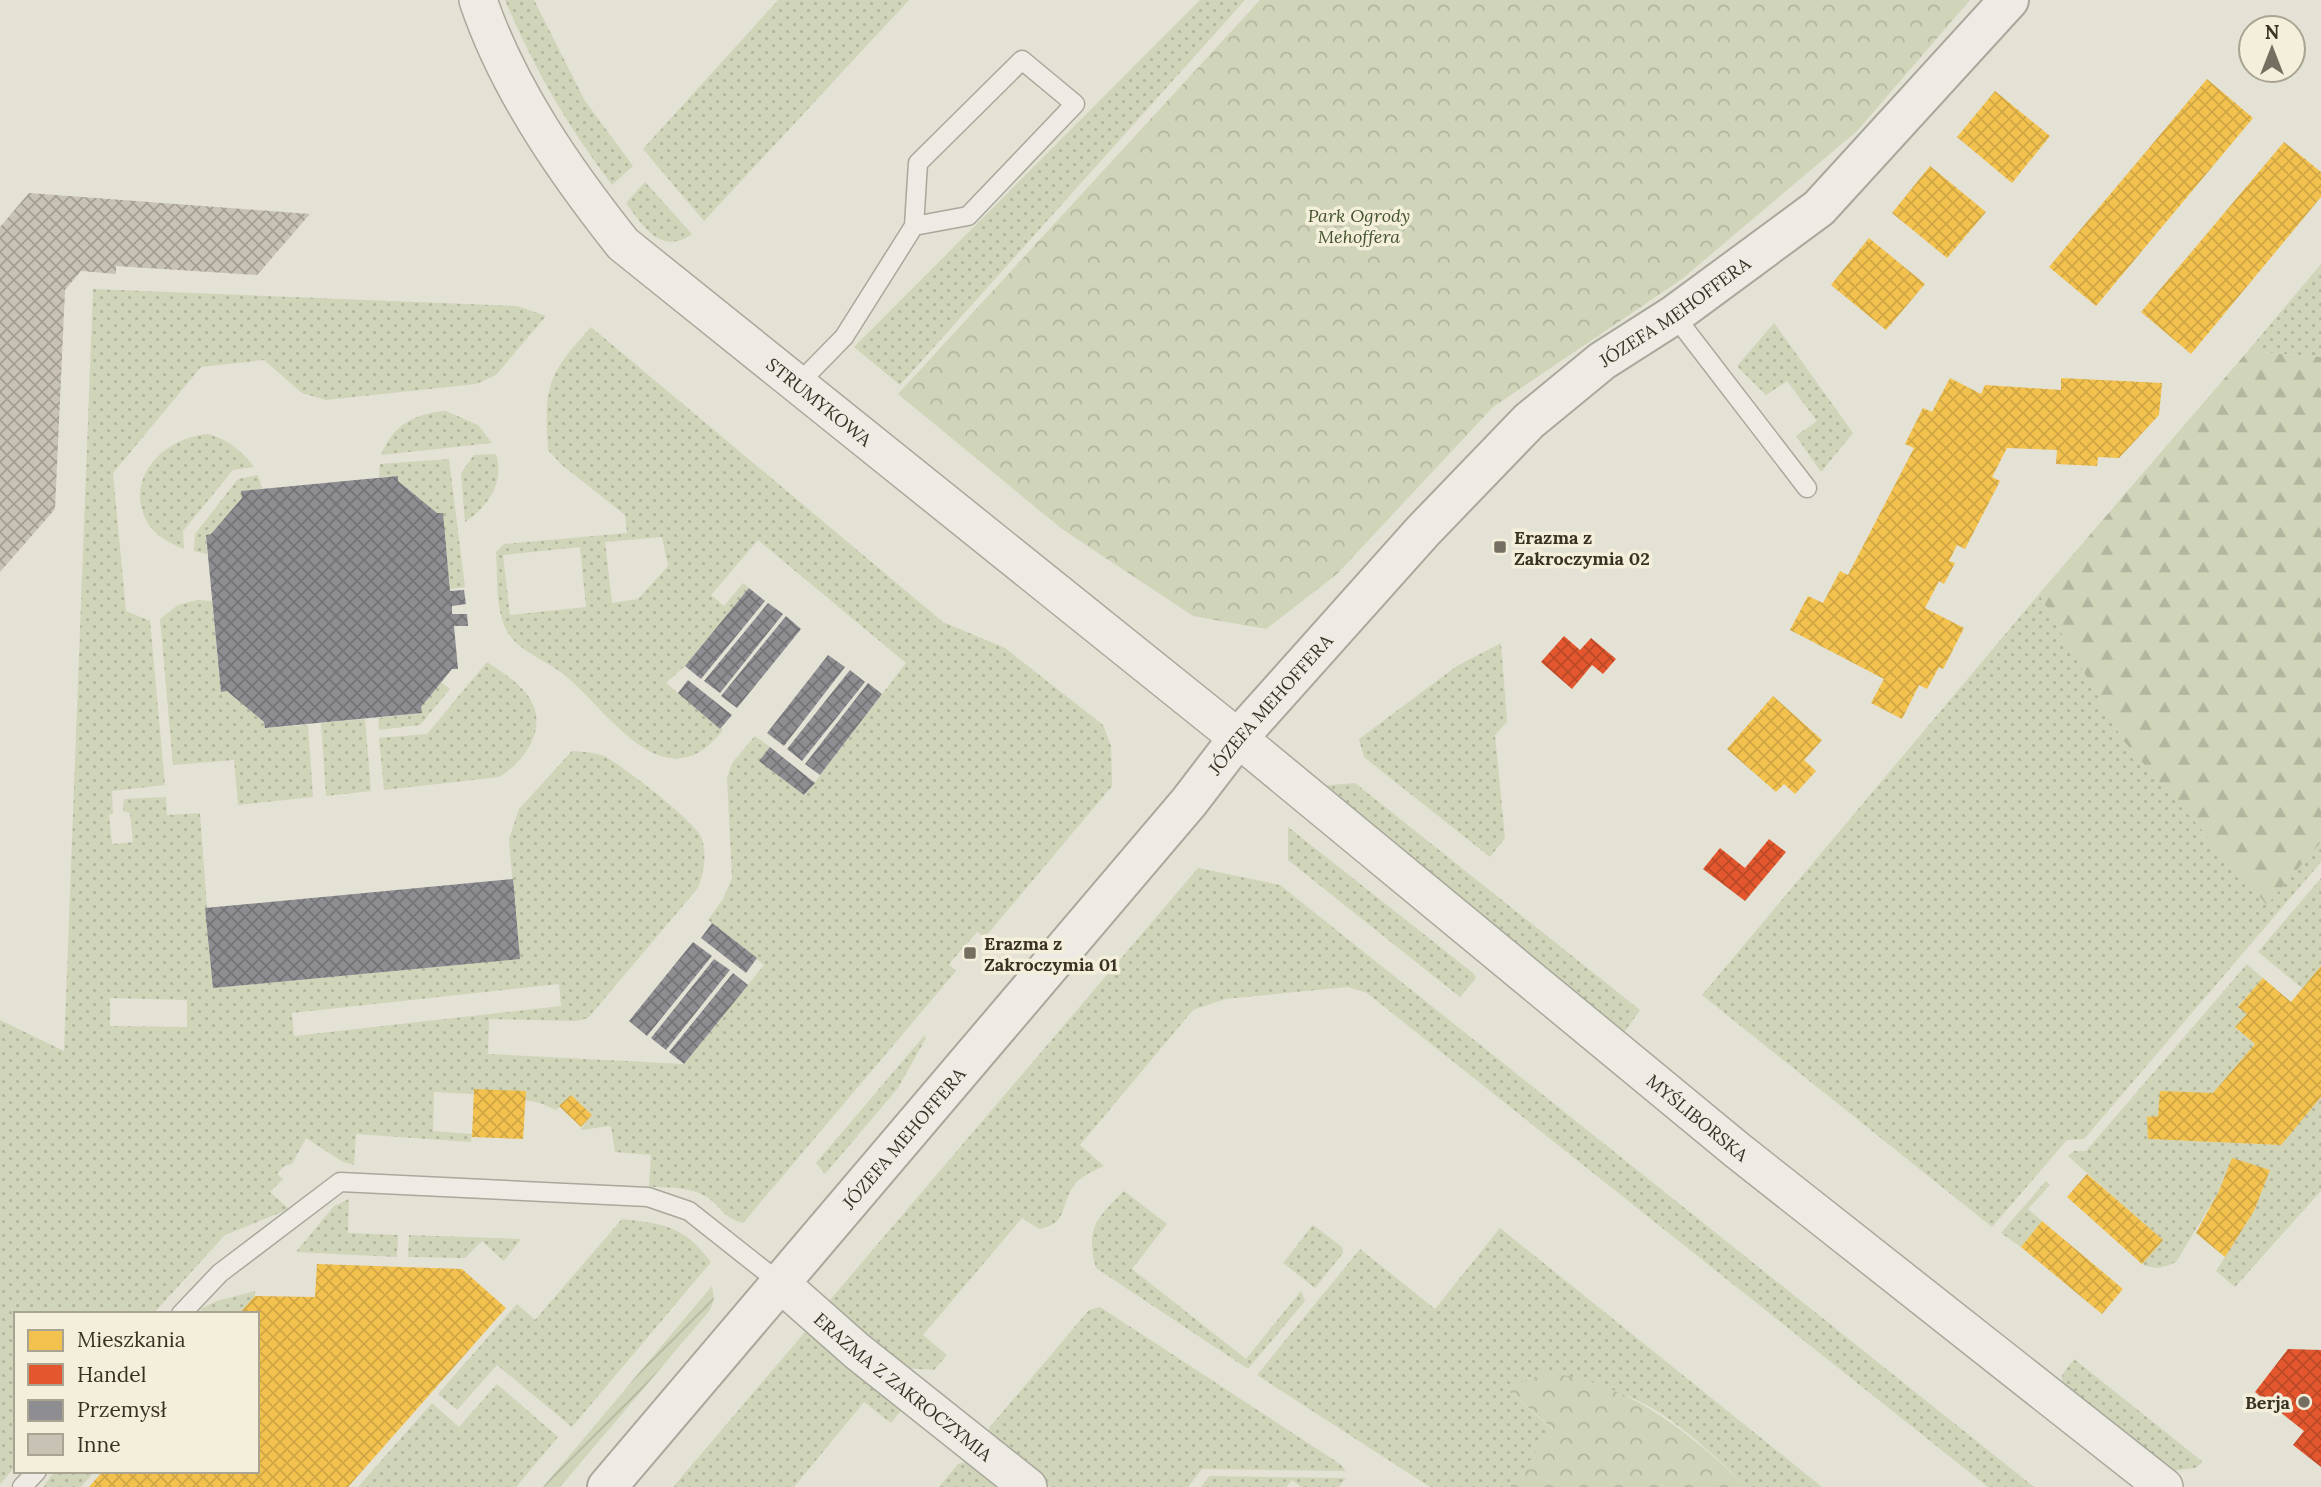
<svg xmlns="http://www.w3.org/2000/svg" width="2321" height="1487" font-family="Lora,serif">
<defs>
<pattern id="grass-dots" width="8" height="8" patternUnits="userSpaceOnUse" patternTransform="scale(1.75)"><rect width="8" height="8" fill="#d0d4b8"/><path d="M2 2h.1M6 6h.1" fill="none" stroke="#b3b69e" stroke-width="1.8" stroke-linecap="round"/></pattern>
<pattern id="forest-firs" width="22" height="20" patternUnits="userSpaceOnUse" patternTransform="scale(1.75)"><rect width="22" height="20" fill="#d0d4b8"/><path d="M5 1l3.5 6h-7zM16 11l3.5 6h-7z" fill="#b3b69e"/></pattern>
<pattern id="park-crowns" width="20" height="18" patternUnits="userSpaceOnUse" patternTransform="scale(1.75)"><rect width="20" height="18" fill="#d0d4b8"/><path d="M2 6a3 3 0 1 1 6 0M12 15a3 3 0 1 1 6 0" fill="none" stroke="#b3b69e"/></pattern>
<pattern id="garden-furrows" width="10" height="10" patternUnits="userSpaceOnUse" patternTransform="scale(1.75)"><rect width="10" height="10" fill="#d0d4b8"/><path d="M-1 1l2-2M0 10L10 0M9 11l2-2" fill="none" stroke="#b3b69e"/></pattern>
<pattern id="homes-cross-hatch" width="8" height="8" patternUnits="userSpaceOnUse" patternTransform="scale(1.75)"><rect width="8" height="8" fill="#f2c14e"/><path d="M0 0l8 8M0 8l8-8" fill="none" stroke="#d0a644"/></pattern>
<pattern id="shops-cross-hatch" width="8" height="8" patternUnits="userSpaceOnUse" patternTransform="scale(1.75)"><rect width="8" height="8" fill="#e4572e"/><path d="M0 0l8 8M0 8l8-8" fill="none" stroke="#ba4927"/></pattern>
<pattern id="industry-cross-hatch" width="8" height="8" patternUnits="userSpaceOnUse" patternTransform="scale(1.75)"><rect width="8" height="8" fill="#8d8d92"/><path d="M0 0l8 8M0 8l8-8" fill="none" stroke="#747477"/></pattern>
<pattern id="building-cross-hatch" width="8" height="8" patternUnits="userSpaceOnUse" patternTransform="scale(1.75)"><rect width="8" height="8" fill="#c8c2b5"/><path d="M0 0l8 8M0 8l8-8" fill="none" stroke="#a39e93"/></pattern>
</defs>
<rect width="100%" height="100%" fill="#e4e2d4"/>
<path fill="url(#grass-dots)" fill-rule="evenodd" d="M505,0H534L585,101L633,166L612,185C568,127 533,67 505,0Z
M778,0H909L704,221L643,149Z
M1200,0H1245L900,385L854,347Z
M645,182L692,234C661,256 643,226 626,203Z
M2321,264V357L2248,351Z
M93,289L517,306L546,316L496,375L476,384L326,400L302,393L264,360L201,367L113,473L126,611L150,621L165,785L112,791L113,814L109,815L112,844L133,842L130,813L123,811L124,799L166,797L167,815L200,813L213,988L519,959L509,839L519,809L572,751C582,752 595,752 604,756C623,766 689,817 700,835C708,850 704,873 698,888L588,1018L576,1021L489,1019L488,1054L684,1064L764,965L708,920L723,899L732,878L727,778L732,763L755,736L770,747L760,761L805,795L906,663L758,540L711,595L724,606L743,583L749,588L685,666L666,683L723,730C664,806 609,710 562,673C545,660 517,650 507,631C495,609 498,577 496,552L504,544L627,533L625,515L562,465L548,450C544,386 547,375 591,327L943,622L1005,648L1103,725L1111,746L1112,786L985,937L977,932L949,964L956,971L743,1223C719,1216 721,1204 703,1195C688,1187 666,1187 649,1187L651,1155L615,1152L611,1126L580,1130L592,1115L571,1095L556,1110L540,1103L474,1089L473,1094L434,1092L433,1131L472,1134L471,1142L356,1134L354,1165L343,1162L306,1138L292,1164L284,1166L277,1174L283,1179L270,1192L289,1209L225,1235L153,1314H16V1466L0,1484V1020L64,1051ZM662,537L668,566L638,599L612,603L605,542ZM580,547L586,607L510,615L503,555ZM559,984L561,1006L294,1036L292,1013ZM110,998L187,1000V1027L110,1026Z
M1774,323L1853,433L1821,472L1796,436L1817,421L1787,381L1766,395L1737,366Z
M446,411L478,425L492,443L381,455C393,425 415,413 446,411Z
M208,434C229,440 241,450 254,467L233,470L183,531L184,549C170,543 153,535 146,520C124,475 167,437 208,434Z
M496,454C505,482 488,507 465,522L461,473L474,455Z
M449,459L465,587L450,589L442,513H437L398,481V476L379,477L380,464Z
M258,475L262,489L241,491L242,498L211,534L206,535L207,554L194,551L195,534L238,479Z
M2039,594L2123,740L2321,841V862L2084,1139L2067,1140L1992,1227L1702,995Z
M197,600L212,601L221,692L227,691L264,722L265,728L308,725L313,797L238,805L234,760L173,765L160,619L178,605Z
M1501,643L1507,722L1495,735L1505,838L1490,857L1364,757L1359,739L1457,666Z
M487,662C500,671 515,680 526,693C551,724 527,760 499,777L384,790L379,738L427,734Z
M441,682L450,689L420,725L379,730L378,718L421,713V707Z
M365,719L371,791L326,796L321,723Z
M1355,783L1640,1010L1625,1031H1617L1319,786Z
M1288,827L1473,973L1476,978L1460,997L1288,860Z
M1198,868L1280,885L2034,1487H1988L1367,993L1348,987L1225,999L1193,1010L1080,1145L1104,1166C1093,1171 1083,1175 1075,1184C1059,1204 1070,1223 1039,1229L1022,1218L923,1335L947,1355L934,1370L903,1368L830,1310V1300Z
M2321,878V966L2302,988L2258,952Z
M2247,964L2263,978L2238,1006L2247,1014L2235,1027L2255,1044L2213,1093L2158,1116L2147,1117L2148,1139L2280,1145L2321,1097V1191L2235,1287L2216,1271L2254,1211L2270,1170L2232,1159L2219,1191L2176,1262C2164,1268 2154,1270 2142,1264L2162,1240L2068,1156L2074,1151H2086Z
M924,1036L926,1038L898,1088L825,1174L816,1163Z
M2046,1181L2050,1185L2028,1209L2042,1221L2021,1247L2001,1233Z
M1124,1191L1167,1224L1132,1269L1246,1359L1301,1291L1305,1301L1248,1369L1096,1268C1085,1228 1097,1218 1124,1191Z
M349,1199L348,1233L398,1235L397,1257L296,1252L334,1206Z
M622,1219C665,1224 684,1226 711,1262L572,1427L497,1365L457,1410L438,1394L517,1304L535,1320Z
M1313,1225L1342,1247L1343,1253L1315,1288L1283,1263Z
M1500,1228L1822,1487H1747C1715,1456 1665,1407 1621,1394C1592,1386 1560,1383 1530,1378L1511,1393L1618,1487H1430L1257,1375L1360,1249L1435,1309Z
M409,1235L521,1239L504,1261L482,1241L465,1258L408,1257Z
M255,1291V1296L239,1314H205L200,1309L217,1301Z
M1100,1307L1340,1464L1346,1471L1202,1469L1188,1487H1050L990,1440L989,1428L1089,1310Z
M805,1332L903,1408L891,1423L864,1402L794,1487H673Z
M2074,1359L2203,1462L2195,1468L2171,1471L2062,1385V1375Z
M497,1384L558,1437L516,1487H358L432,1403L459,1427Z
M971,1461L1004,1487H939L958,1464Z
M55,1471H95L81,1487H43Z
M1209,1476L1346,1478L1339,1487H1301L1292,1480L1286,1487H1201Z"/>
<path fill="url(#forest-firs)" d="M2248,351L2321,357V842L2267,905L2123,740L2039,594Z"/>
<path fill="url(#park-crowns)" d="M1260,0H1970L1857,131L1682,279L1493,407L1337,574L1266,629L1193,616L1062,529L898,394Z
M1546,1373C1626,1379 1692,1435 1747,1487H1510L1553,1429L1510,1392L1519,1383Z"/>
<path fill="url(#garden-furrows)" d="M712,1286L714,1298L710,1310L560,1487H543Z"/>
<path fill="url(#homes-cross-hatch)" d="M2207,79L2253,118L2096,306L2049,267Z
M1995,91L2050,136L2012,183L1957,137Z
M2284,142L2321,172V197L2191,354L2141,312Z
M1930,166L1986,212L1947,258L1892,213Z
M1869,238L1925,284L1886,330L1831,285Z
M1950,378L1981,394L1985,385L2061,390V378L2162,383L2159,415L2119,458L2098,457L2097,466L2056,464L2057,450L2007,448L1992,477L2000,481L1965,549L1957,545L1949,561L1955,563L1944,584L1939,581L1925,608L1964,628L1943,669L1939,667L1927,689L1919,685L1902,719L1871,703L1884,679L1790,630L1808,596L1823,603L1840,571L1848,575L1914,448L1905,444L1923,408L1932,412Z
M1773,696L1822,740L1804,760L1816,771L1795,794L1784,784L1776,792L1727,749Z
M2321,966V1097L2281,1145L2148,1139L2147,1117L2158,1116L2160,1091L2213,1093L2255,1044L2235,1027L2247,1014L2238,1007L2263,978L2291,1002Z
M474,1089L526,1091L523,1139L472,1137Z
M571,1095L592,1115L581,1127L559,1106Z
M2232,1158L2270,1170L2254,1211L2225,1257L2196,1233L2219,1191Z
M2087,1174L2163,1240L2142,1264L2067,1197Z
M2042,1221L2123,1289L2102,1314L2021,1247Z
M317,1264L462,1269L506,1308L348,1487H89L103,1471H257V1314H239L255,1296L315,1297Z"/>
<path fill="url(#shops-cross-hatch)" d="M1564,636L1580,650L1591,638L1616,659L1603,674L1592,665L1572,689L1541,662Z
M1769,839L1786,852L1745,901L1703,869L1720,848L1745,868Z
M2288,1349L2321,1350V1467L2293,1445L2304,1431L2255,1392Z"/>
<path fill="url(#industry-cross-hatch)" d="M398,476V481L437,513H443L450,591L464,590L466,604L452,606V614H467L468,626H454L458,669H452L421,707L422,713L265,728L264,722L227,691L221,692L206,535L211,534L242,498L241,491Z
M749,588L765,601L701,679L685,666Z
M768,603L783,614L720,693L704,681Z
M786,616L801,629L737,708L721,696Z
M828,655L845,667L784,746L767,733Z
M850,670L865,682L802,761L787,749Z
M688,680L732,715L720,729L678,693Z
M868,683L882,694L820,775L805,764Z
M770,747L815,783L804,795L759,761Z
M513,879L520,959L213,988L205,908Z
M712,923L757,958L746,973L701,938Z
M693,942L712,956L647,1036L629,1021Z
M714,959L730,970L666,1050L651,1038Z
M733,973L748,985L684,1064L669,1052Z"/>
<path fill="url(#building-cross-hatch)" d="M29,193L310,214L257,275L116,266V274L81,271L65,290L55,509L0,572V227Z"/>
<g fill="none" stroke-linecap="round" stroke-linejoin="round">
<defs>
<path id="service" d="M1674,315L1807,488
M797,385L844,337L914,226L918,163L1022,60L1075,104L968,216L914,226
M181,1314L220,1273L340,1182L648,1197L689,1211L780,1283
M22,1487L37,1471"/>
<g id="minor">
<path id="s1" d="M478,0C508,89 565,171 623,244L1238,738L1737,1150L2164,1487"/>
<path id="s2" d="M780,1283L857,1351L1028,1487"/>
</g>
<g id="tertiary">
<path id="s3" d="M607,1487L1189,802L1238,738L1423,531L1529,421L1602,361L1674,315L1819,208L2009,0"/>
</g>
</defs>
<use href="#service" stroke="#aaa79c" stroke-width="21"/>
<use href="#minor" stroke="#aaa79c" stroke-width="40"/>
<use href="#tertiary" stroke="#aaa79c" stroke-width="42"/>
<use href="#service" stroke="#edebe3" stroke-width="18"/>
<use href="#minor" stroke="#edebe3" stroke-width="37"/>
<use href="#tertiary" stroke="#edebe3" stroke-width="38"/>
</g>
<g fill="#756f61" stroke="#f3efdb" stroke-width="2.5">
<rect x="1493" y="540" width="14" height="14" rx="3.5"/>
<rect x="963" y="946" width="14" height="14" rx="3.5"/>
<circle cx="2304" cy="1402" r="7"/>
</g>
<g text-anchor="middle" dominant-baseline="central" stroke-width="7" stroke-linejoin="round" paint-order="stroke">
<g font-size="18" font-style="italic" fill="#44532c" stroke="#f3efdb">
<text x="1359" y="215">Park Ogrody<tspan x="1359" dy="21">Mehoffera</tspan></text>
</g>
<g font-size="18" fill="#393123" stroke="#f3efdb">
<text stroke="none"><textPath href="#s3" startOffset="1592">JÓZEFA MEHOFFERA</textPath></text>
<text stroke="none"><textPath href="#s1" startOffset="537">STRUMYKOWA</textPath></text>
<text stroke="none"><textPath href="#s3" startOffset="1026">JÓZEFA MEHOFFERA</textPath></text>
<text stroke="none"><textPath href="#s1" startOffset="1670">MYŚLIBORSKA</textPath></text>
<text stroke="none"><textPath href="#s3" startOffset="458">JÓZEFA MEHOFFERA</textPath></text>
<text stroke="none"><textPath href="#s2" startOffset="161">ERAZMA Z ZAKROCZYMIA</textPath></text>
</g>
<g font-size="18" font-weight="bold" fill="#393123" stroke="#f3efdb" text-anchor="start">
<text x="1514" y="537">Erazma z<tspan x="1514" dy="21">Zakroczymia 02</tspan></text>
<text x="984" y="943">Erazma z<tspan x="984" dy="21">Zakroczymia 01</tspan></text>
<text x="2290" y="1402" text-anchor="end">Berja</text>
</g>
</g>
<rect x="14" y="1312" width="245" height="161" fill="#f3efdb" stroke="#a9a391" stroke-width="2"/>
<rect x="28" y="1330" width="35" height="21" fill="#f2c14e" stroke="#a9a391" stroke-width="2"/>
<text x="77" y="1347" font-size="21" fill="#393123">Mieszkania</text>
<rect x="28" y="1364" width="35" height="21" fill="#e4572e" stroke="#a9a391" stroke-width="2"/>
<text x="77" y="1382" font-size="21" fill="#393123">Handel</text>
<rect x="28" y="1400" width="35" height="21" fill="#8d8d92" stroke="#a9a391" stroke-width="2"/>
<text x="77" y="1417" font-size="21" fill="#393123">Przemysł</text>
<rect x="28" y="1434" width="35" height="21" fill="#c8c2b5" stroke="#a9a391" stroke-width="2"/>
<text x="77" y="1452" font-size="21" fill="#393123">Inne</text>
<g transform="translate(2272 49)"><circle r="33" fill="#f3efdb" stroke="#a9a391" stroke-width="2"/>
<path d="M0-5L12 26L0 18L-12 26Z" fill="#756f61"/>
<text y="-10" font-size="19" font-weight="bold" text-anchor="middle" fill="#393123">N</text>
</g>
</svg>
